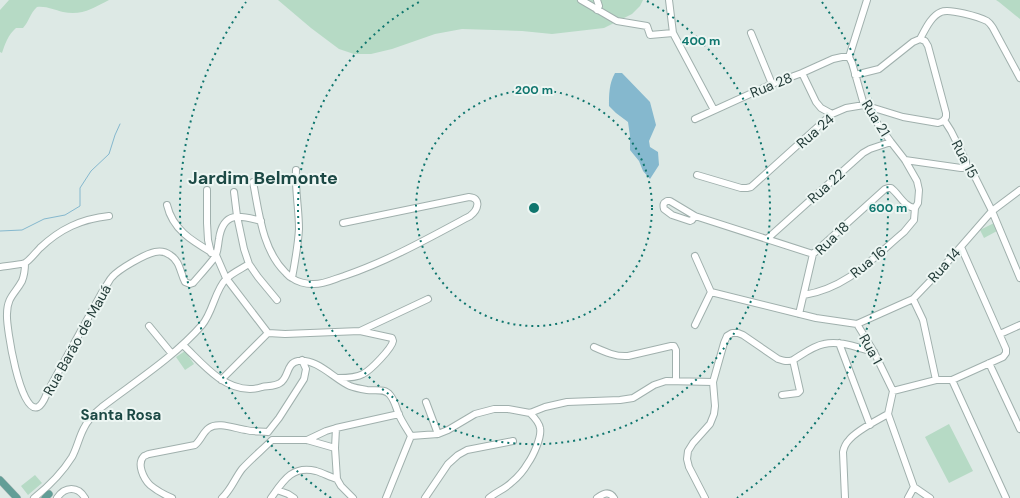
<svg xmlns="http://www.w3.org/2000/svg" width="1020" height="498" font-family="'DM Sans',sans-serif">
<rect width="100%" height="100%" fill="#dde9e5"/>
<path fill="#b6dac5" d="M9,0H109C93,8 82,16 63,12C54,10 47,6 37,7C30,13 29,22 23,28H16C8,35 5,44 2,53L0,52V10Z
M278,0H643L640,6L632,14L604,28L552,34L522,31L462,29L435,34L392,49L371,54H354L339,49L311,28Z
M996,0H1020V19L999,2Z
M994,223L997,231L984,238L980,230Z
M185,351L194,364L185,370L176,357Z
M949,424L973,471L949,483L925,437Z
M35,475L42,483L28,495L21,486Z"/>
<path fill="#85b8ce" d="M615,73H622L650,102L656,125L649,141L650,147L658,152L659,165L650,179L643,171L639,161L630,150V136L628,122L616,113L609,106C609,94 609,84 615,73Z"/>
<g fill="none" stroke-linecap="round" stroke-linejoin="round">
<path stroke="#85b8ce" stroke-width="1" d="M0,231L22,230L44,219L65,215L80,206V188L91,171L109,154L115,135L120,124"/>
<defs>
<path id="minor" d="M581,0L617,21L647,26L650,35L673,33
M669,0L673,33L714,110
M597,10L599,6L597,0
M751,33L772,84
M920,39L925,41L928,46L946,113V117L944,120L951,131L966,161V166L973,173L992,211L1020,278
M920,39C925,30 931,16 941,12C949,8 979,17 987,21C990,23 991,25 993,28L1020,78
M802,73L816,102L821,108L832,114
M855,75L879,69L913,42L920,39
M695,119L772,84L802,73L833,59L842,57H849
M905,160L961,168H964L966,166
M697,175L741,188H747L751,187L832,114L846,108L864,105L903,117L938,123L941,122L944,120
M253,182C259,212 262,249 285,272C287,274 289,277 292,278C297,282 306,284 312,284C323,285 334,279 344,276C388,261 429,238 470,216C478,210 482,198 469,197L343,223
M207,190V223L208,240L211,253
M234,192L237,216L244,249L249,264L258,277L277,300
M167,205C173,231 194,242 216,255
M695,216L692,220L690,221L672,215L664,209C663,205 663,203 667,201H670L695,216L813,254
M767,239L863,153L870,149L891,142
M216,255L226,278L268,333
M695,256L711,292
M25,263C25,269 24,276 22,281C15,294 7,297 7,314C6,326 20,415 38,407C44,404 46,394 49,389L105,287C108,284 109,280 112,277C119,269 145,254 155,252C160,251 166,252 170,255C180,261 180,272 185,282L190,284L193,283C200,275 209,265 215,257C218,252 218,244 219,239C223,211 240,215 261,221
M0,267C6,266 19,265 25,263C29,261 36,252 40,248C60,229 81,219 109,216
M292,278C295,262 298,246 299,229C299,209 295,190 296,170
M711,292L816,318L857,324L874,352L893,391L888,414L914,487L930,498
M804,295C847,288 872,259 904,232L914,220L915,208L918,203L919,190L917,181L905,160L891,142L864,105L852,63L849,57L867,0
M913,299L923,320L936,380
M799,314L813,254L885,189L888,188H891C899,194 904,207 915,208
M857,324L913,299L937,274L992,211L1020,190
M695,325L711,292
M149,326L172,354
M360,331L428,299
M268,333L285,334L360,331L392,338L393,341C392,348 371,370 363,374C356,378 346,378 338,378
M1000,334L1020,325
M839,343L870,425
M183,345C202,363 222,389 250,389C254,389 259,388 262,387C268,386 276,386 280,383C289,378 286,363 298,361C317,358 334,379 350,386C355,388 361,389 367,390C375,391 385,388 390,395C395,401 396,408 399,415C402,422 407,429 411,436L386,498
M594,347C605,352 616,357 628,356L671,346H674L676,350V381
M989,363L1020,429
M221,380L268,333
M952,380L1006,498
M893,391L936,380H952L1003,357L1006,353V349L961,247
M782,395L798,393L800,391L793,360
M426,402L438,434
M336,428L335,448L337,479
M268,432L279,418L304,379L306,369L302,360
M411,436L438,434L448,430L475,414L494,409H508L530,413L545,407L567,402L620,400L633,398L654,385L666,381L713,382
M307,440L326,431L336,428L399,414
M277,490L288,494L294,498
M34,498C49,486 62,473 72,457C77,448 79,437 84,428C88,419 95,413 102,407C136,381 174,357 202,325C213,312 215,290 226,279C232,273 241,269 249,264
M57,498C65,486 78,486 85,498
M172,498C165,495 156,490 150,485C144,479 136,464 144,456C145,456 148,454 149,454L195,445C201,440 203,432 209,428C218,421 236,429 246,430C253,432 261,431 268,432
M222,498C231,490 235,478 242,469C251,459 262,450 272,440H307L335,448
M271,498C283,481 292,465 316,471C323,473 330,477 337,479L341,486L353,498
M425,498L448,464L458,455L467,450L513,441
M489,498C496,492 505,489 512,482C518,477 524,470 528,463C533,456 542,437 540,428C539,422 534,417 530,413
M597,498C603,494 609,490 614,498
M705,498L689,467L687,459L688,451L693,443L710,424L714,414L715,406L713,382L724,343L727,336L732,333H738L743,335L778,359C784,361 787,362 793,360C803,354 813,346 824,344C840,340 858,348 874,352
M845,498L843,452C844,447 846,443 849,440C857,430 876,421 888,414
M908,498L914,487"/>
<path id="major" d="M0,480L17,498
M45,498L49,494"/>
</defs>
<use href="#minor" stroke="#a0b0ad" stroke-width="8"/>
<use href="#major" stroke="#bcc3c2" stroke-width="8"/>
<use href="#minor" stroke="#fff" stroke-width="6"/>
<use href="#major" stroke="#629e97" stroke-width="7"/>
</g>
<g fill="none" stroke="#0f766e" stroke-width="2" stroke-dasharray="2 4">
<circle cx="534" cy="208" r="118"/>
<path d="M647 1A236 236 0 1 1 421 1"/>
<path d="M331 498A354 354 0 0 1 246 2M822 2A354 354 0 0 1 737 498"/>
</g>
<g text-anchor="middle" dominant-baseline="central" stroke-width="4" stroke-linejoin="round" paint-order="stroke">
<g font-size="14" fill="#1f3835" stroke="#edf6f3">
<text transform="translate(771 85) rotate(-22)">Rua 28</text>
<text transform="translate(876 118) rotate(58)">Rua 21</text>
<text transform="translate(815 131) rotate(-41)">Rua 24</text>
<text transform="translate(965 159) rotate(63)">Rua 15</text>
<text transform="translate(826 186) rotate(-42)">Rua 22</text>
<text transform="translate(832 238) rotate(-44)">Rua 18</text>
<text transform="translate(868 262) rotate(-39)">Rua 16</text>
<text transform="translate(944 265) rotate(-48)">Rua 14</text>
<text transform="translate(77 340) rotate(-61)">Rua Barão de Mauá</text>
<text transform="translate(871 349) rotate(61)">Rua 1</text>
</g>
<g font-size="15" font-weight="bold" fill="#1c4945" stroke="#edf6f3">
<text x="121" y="415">Santa Rosa</text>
</g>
<g font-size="18" font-weight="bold" fill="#1c4945" stroke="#edf6f3">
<text x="263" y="178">Jardim Belmonte</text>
</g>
</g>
<circle cx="534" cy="208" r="6" fill="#0f766e" stroke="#edf6f3" stroke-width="2"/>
<g font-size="12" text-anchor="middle" font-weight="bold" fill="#0f766e" stroke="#edf6f3" stroke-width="4" stroke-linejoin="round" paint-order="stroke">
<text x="701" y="45">400 m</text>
<text x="534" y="94">200 m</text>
<text x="888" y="212">600 m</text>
</g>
</svg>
